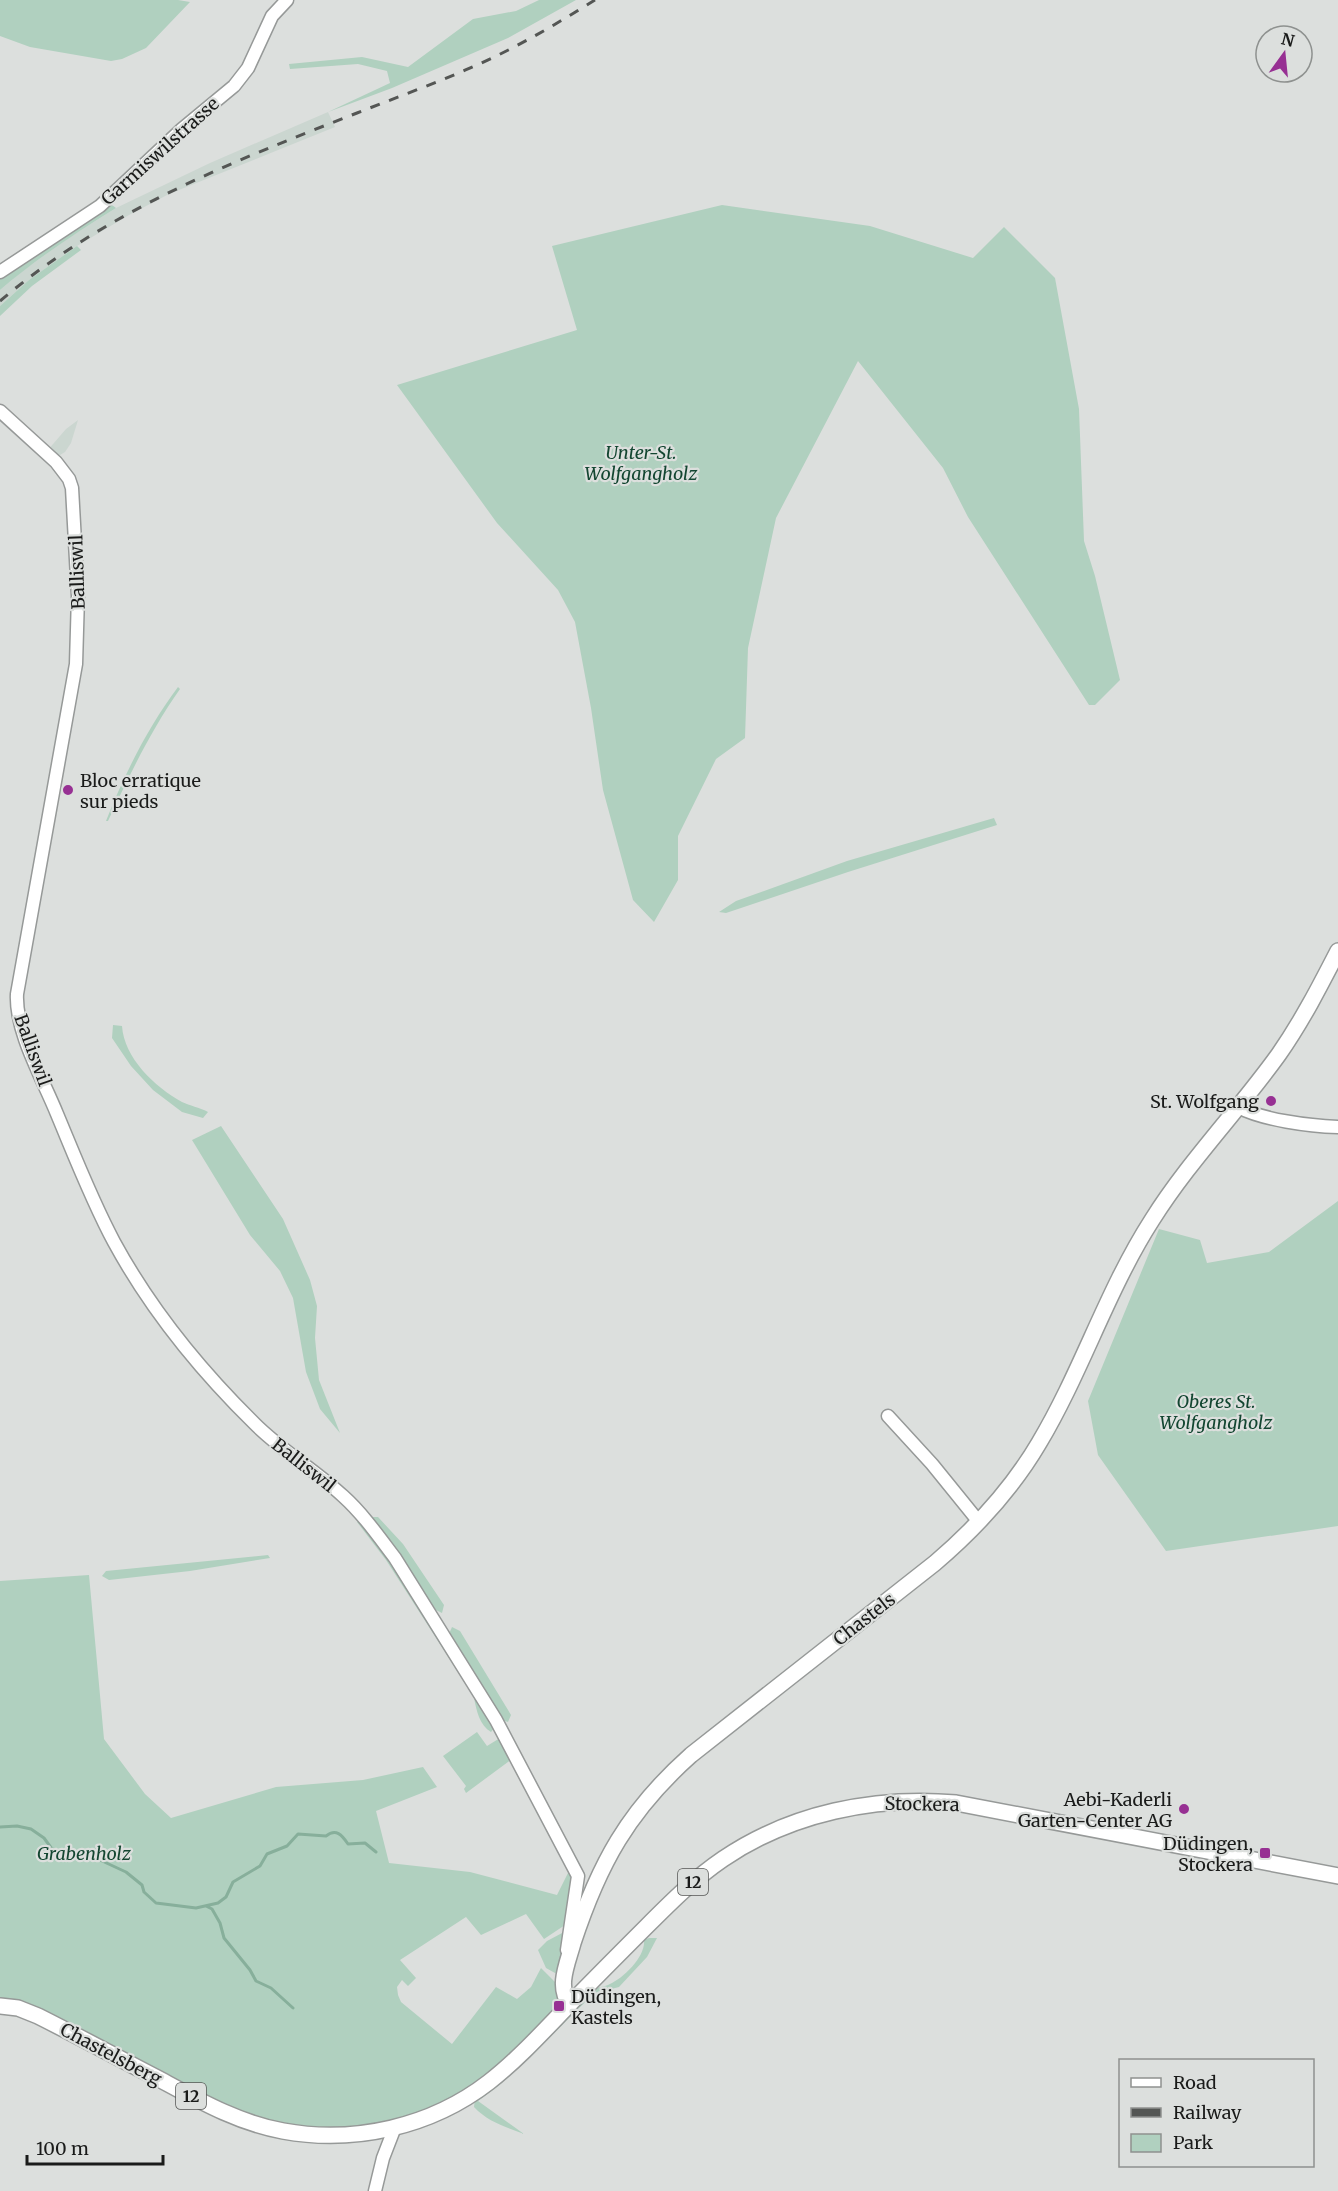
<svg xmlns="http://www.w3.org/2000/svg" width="1338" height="2191" font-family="Merriweather,serif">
<rect width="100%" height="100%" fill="#dcdfdd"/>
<path fill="#cbd6d0" d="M328,112L335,127L169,194L129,215L77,246L29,280L0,306V290L21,272L70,237L116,208L210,163Z
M78,420L71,443L65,452L60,455H54L47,451L66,429Z"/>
<path fill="#b0d0bf" d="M0,0H178L190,2L146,48L122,59L111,61L30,47L0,36Z
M539,0H576L508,38L392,88L328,112L390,83L387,71L358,64L290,69L289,64L362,57L408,67L473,19L516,11Z
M108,202L116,208C76,233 36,259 0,290V277Z
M722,205L870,226L973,258L1004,227L1055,278L1079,409L1084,541L1095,576L1120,680L1095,705H1089L968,517L943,468L858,361L776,518L748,648L745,738L716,759L678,836V880L654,922L633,900L603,790L591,708L575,622L558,590L497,523L397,385L577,330L552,246Z
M77,246L81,250L32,286L0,316V306L29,280Z
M178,687L180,689C151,730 129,776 108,821H106C124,775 148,727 178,687Z
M994,818L997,825L848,872L744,907L726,913L719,912L736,901L847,861Z
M113,1025L122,1026C124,1058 155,1087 182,1102C190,1106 199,1107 208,1112L203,1118L182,1112L153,1090L131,1066L112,1038Z
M221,1126L283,1219L310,1280L317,1306L315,1338L319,1380L340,1433L320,1409L306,1372L293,1298L280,1271L250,1235L192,1140Z
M1338,1201V1526L1166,1551L1098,1455L1088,1401L1159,1229L1200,1240L1207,1263L1269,1252Z
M373,1517H378L403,1544L444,1605L442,1613L436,1610L374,1524Z
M357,1522H361L391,1560L495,1727L491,1732C480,1726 476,1710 474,1697L386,1560Z
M268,1555L270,1558L190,1571L109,1580L102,1576L106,1571Z
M89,1575L104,1739L145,1794L171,1818L276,1787L363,1780L423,1767L437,1787L376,1811L389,1863L470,1872L557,1895L569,1871L572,1884L565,1925L544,1939L526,1914L481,1935L466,1917L400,1960L416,1978L408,1986L402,1980L397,1987L398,1995L401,2002L452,2044L496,1987L517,1999L531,1987L541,1968L556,1983L558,1989L557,2004L555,2011L498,2070L460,2097L397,2123L337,2130L261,2121L0,2000V1581Z
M452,1627L460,1631L511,1715L508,1722L502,1720L449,1634Z
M477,1732L487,1746L500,1738L512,1759L466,1793L464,1789L466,1786L443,1756Z
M564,1932H565L560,1968L558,1972L555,1973L546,1968L538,1950L547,1941Z
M649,1938H657L647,1957L619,1987L595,1993L577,2010L575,2008C580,2003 586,1994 592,1990C597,1987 605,1987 610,1984C624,1978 646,1956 644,1940Z
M572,2010L574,2013L573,2014C543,2044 513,2077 478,2101L524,2134C506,2127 488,2122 474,2107L475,2098Z"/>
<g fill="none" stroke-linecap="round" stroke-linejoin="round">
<path stroke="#87af9b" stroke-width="3" d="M0,1827L17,1826L31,1829L44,1838L52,1849L64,1853L100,1860L126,1872L142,1885L144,1892L156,1903L196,1908L218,1903L226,1897L233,1882L260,1866L267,1854L287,1846L298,1834L326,1836C336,1828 342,1835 348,1844L365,1843L376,1852
M206,1906L212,1909L220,1923L224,1938L250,1970L256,1981L271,1988L293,2008"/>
<defs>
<path id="minor" d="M0,272L100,206L182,129L234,86L248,68L272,16L287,0
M0,411L56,462L69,479L72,488L78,596L76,664L17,994C15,1032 43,1079 57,1114C75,1157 92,1201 114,1242C151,1310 200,1370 255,1424C282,1451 315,1470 343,1496C363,1514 379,1537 395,1558L496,1720L578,1876L567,1950
M1238,1107C1263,1120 1309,1126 1338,1127
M888,1416L932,1464L979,1522
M375,2191L383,2158L395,2127"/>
<path id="major" d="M570,2004C556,1987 568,1962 573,1943C599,1864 628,1811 691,1755L935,1563C976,1528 1012,1489 1039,1443C1082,1371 1107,1290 1152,1220C1189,1161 1239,1110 1279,1054C1302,1021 1320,986 1338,951
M0,2006L18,2008L38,2016C80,2037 120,2059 161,2080C200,2101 239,2123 283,2131C354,2144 431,2127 489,2082C516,2061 541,2034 565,2009C592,1981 620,1953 647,1926C671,1902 695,1878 723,1859C791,1813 874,1796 956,1803L1338,1876"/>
</defs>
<use href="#minor" stroke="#969998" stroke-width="15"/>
<use href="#major" stroke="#969998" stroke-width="18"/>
<use href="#minor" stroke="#fff" stroke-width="12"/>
<use href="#major" stroke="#fff" stroke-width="15"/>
<path stroke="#545654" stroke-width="3" stroke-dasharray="10 10" stroke-linecap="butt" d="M0,301C106,211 229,163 357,113C410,92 465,73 516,46C543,32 569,16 595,0"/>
</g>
<g fill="#973093" stroke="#dcdfdd" stroke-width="2">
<circle cx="68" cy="790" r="6"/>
<circle cx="1271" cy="1101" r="6"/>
<circle cx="1184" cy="1809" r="6"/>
<rect x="1259" y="1847" width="12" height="12" rx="3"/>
<rect x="553" y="2000" width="12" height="12" rx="3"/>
</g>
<g text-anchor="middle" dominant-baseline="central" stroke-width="4.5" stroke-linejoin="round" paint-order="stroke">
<g fill="#dcdfdd" stroke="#545654" stroke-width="1.5">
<rect x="678" y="1869" width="30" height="26" rx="4.5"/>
<rect x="176" y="2083" width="30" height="26" rx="4.5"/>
</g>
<g font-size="16" font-weight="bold" fill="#1a1b1a">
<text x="693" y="1882">12</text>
<text x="191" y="2096">12</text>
</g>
<g font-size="18" fill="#1a1b1a" stroke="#dcdfdd">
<text transform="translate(160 151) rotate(-42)">Garmiswilstrasse</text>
<text transform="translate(77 572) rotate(-92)">Balliswil</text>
<text transform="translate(33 1050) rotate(70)">Balliswil</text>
<text transform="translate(304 1465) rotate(38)">Balliswil</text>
<text transform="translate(864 1619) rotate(-38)">Chastels</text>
<text transform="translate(922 1804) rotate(1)">Stockera</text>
<text transform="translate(111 2054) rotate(28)">Chastelsberg</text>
</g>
<g font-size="18" font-style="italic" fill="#134631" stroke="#dcdfdd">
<text x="641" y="452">Unter-St.<tspan x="641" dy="21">Wolfgangholz</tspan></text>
<text x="1216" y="1401">Oberes St.<tspan x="1216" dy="21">Wolfgangholz</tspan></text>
<text x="84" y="1853">Grabenholz</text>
</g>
<g font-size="18" fill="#1a1b1a" stroke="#dcdfdd" text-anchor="end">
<text x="80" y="780" text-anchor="start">Bloc erratique<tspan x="80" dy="21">sur pieds</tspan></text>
<text x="1259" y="1101">St. Wolfgang</text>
<text x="1172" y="1799">Aebi-Kaderli<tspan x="1172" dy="21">Garten-Center AG</tspan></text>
<text x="1253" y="1843">Düdingen,<tspan x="1253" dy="21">Stockera</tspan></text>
<text x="571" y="1996" text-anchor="start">Düdingen,<tspan x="571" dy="21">Kastels</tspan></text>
</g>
</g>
<rect x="1119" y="2059" width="195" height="108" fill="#dcdfdd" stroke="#8e918f" stroke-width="1.5"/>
<rect x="1131" y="2078" width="30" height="9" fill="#ffffff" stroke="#8e918f" stroke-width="1.5"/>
<text x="1173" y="2089" font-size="18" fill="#1a1b1a">Road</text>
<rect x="1131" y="2108" width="30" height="9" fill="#545654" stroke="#8e918f" stroke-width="1.5"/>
<text x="1173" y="2119" font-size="18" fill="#1a1b1a">Railway</text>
<rect x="1131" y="2134" width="30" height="18" fill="#b0d0bf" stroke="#8e918f" stroke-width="1.5"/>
<text x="1173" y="2149" font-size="18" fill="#1a1b1a">Park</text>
<g transform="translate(1284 54) rotate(15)"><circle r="28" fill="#dcdfdd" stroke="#8e918f" stroke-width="1.5"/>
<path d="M0-4.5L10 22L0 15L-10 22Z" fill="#973093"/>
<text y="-9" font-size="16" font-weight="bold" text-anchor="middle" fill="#1a1b1a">N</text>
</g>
<path d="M27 2155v9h136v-9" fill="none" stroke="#1a1b1a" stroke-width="3"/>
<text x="36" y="2155" font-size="18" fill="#1a1b1a" stroke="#dcdfdd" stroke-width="4.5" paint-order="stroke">100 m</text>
</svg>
